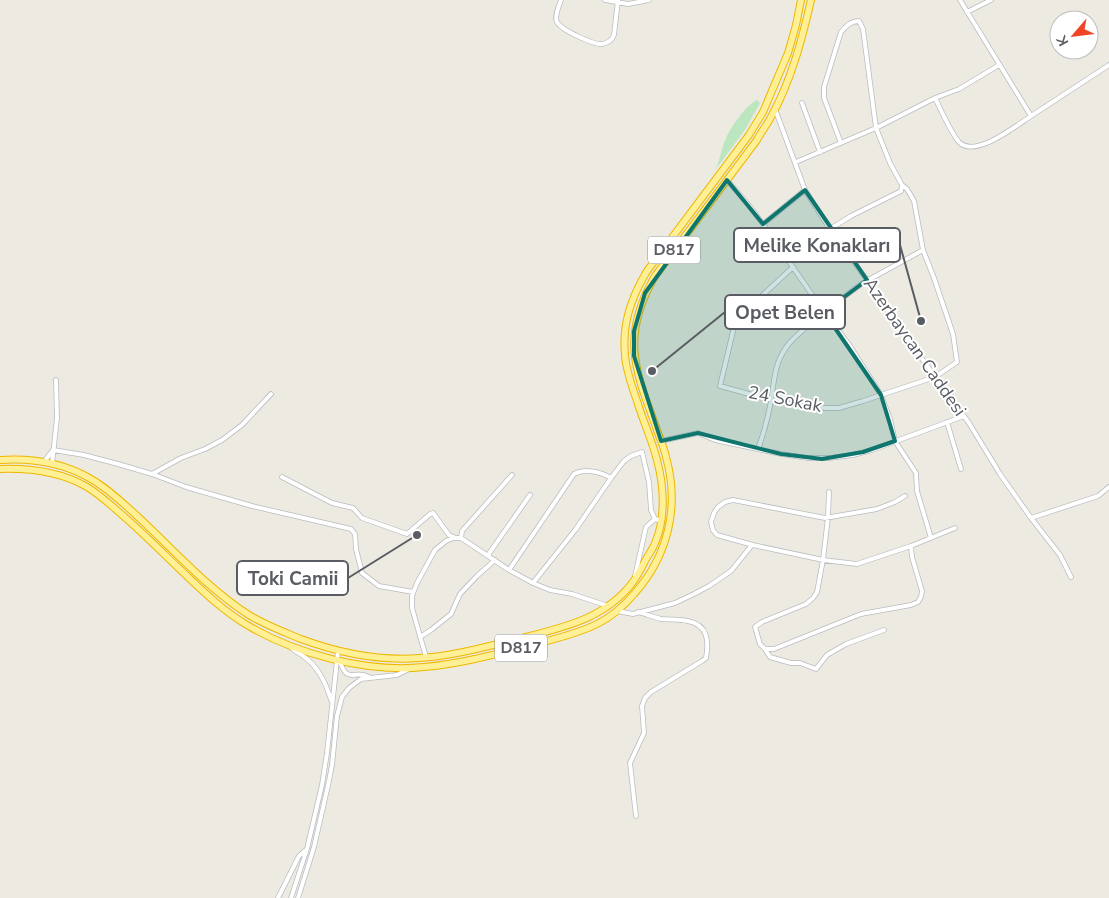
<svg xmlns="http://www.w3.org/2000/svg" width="1109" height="898" font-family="'Nunito Sans',sans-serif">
<rect width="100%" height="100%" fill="#edebe1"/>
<path fill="#bce6bf" d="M757,100L760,103L745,130L716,169C720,159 722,147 726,138C731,127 746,105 757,100Z"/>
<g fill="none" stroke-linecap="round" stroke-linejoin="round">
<defs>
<path id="minor" d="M561,0C559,6 554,16 557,22C561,30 594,45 602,44C608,43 612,40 614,35L618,0
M605,0L628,4L649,0
M960,0L1031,116L1109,65
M967,12L991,0
M935,98C941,110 951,133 959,142C975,159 1017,125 1031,116
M802,103L820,152
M775,109L805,190L826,223L867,280L906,337L969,423L1000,474L1031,518L1060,555L1071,577
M796,162L876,128L935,98L959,89L999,65
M727,180L747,203L763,224L824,312L850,346L881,395L890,419L895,441L916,473L917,491L931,538
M763,224L805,190
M830,229L851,216L901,191L902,185L890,163L876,128L863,29L859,21C851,21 846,26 841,32L824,87V98L841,143
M793,267L739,317L735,323L720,386L771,400L791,404L825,408H839L863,401L935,377L957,362L953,334L934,278L923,250L914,201L907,189L902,185
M947,422L961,469
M661,441L698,433L715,440L781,454L808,458H829L853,455L872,450L964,416
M758,449C764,433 768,417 771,401C773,388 774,375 778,363C786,342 797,336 812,322C830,307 849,293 867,280L872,278L923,250
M53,450L84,455L118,464L152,474L186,487L252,506L351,529L355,534L356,549L362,573L379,586L413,592
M44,462L53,450
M52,464L57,418L56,380
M152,474L181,458L205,449L222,440L242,425L271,394
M282,477L332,503L353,508L362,518L407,534L430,514L433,513L449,535L456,538
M829,492L828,517L823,560L817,592L813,598L806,604L762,622L755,627L760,644L765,649H774L861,614L911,605L918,602L921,597L922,591L912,557L911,546
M905,496L895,502L877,509L825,518L733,500L725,502L718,507L714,513L711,522L713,530L717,535L753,545L823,560L857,564L911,546L955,528
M1031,518L1098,496L1109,487
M461,538L462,531L512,475
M488,555L530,495
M509,570L574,474C585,468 601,472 611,478
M635,576L646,527L655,519
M533,583L550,590L572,594L608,606
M617,611L633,614L675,603L694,594L709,586L731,571L752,545
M420,637L431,630L451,614L460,594L477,576L495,560
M290,646C293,651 298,652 303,656C318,666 326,683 331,700
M765,649L770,657L791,663H800L816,669L827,655L846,644L884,630
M426,657L412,608V596L417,583L435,550L446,541L453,538H461L509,570L533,583L576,529L611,478L624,461L631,456L642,452L649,482L651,510L655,519L662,521
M340,661C347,685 355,669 369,677
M636,816L630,763L644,733L642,706L645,698L651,692L702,661L706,658C709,641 708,625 688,621C679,619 670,620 661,619C653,617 646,614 638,612
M278,898L299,856L307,849
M291,898L307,849L322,785L327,753L338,651
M298,898L314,847L329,781L332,765L337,716L342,697L349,688L361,679L397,675L409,669"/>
<path id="trunk" d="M0,460C31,458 64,463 91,479C107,488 122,502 136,515C172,548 208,589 249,615C265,625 284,632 301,639C339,653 379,661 419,658C454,656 488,646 522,638C565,627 608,618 635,579C639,573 642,567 645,561C648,555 653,549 655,543C666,518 664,486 657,460C652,440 643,421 637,401C632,386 626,371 625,355C622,324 631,298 647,271L749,135L763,112L788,53L796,25L801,0
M0,469C29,468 61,472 87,487C102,496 115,509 128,520C149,539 169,559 189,578C207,595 225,612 247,625C296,654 366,673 424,667C460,664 496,654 532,645C554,639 577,634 597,624C611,617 624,606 634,594C668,556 680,507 666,457C664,447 659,437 656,427C634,368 621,335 655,276L757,140C761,132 767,125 771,117C791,81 802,40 811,0"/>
</defs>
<use href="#minor" stroke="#b9bbc1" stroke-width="5.5"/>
<use href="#trunk" stroke="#eeb600" stroke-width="8"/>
<use href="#minor" stroke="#fff" stroke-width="4"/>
<use href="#trunk" stroke="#fff095" stroke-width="6"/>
</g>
<path fill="#0f766e" fill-opacity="0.2" stroke="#0f766e" stroke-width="4" stroke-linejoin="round" d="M727,180L763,224L805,190L867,280L824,312L881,395L895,441L863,452L822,459L781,454L698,433L661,441L634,356V331L645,293Z"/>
<g text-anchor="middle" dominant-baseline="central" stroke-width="4" stroke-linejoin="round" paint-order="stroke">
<g fill="#fff" stroke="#8b8e92" stroke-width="1">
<rect x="648" y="236.5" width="52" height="27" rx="4"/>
<rect x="495" y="634.5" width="52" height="27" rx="4"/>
</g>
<g font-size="16" font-weight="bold" fill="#595d63">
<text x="674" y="250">D817</text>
<text x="521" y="648">D817</text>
</g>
<g font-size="18" fill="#595d63" stroke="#fff">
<text transform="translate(915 347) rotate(55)">Azerbaycan Caddesi</text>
<text transform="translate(785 399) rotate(11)">24 Sokak</text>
</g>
</g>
<path fill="none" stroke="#595d63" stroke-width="2" d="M921 321L900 245M652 371L725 312M417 535L348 578"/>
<g fill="#595d63" stroke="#fff" stroke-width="2">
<circle cx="921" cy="321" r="5"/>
<circle cx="652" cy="371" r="5"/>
<circle cx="417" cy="535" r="5"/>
</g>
<g fill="#fff" stroke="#595d63" stroke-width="2">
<rect x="734" y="228" width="166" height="34" rx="5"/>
<rect x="725" y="295" width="120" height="34" rx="5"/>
<rect x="237" y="561" width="111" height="34" rx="5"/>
</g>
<g font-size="19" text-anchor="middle" font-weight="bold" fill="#595d63">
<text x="817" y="252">Melike Konakları</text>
<text x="785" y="319">Opet Belen</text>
<text x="293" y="585">Toki Camii</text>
</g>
<g transform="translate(1074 35) rotate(242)"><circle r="24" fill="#ffffff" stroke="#bdbec1"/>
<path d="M0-4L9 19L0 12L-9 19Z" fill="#ef4425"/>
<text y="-8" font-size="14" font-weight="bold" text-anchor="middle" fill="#595d63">K</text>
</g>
</svg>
